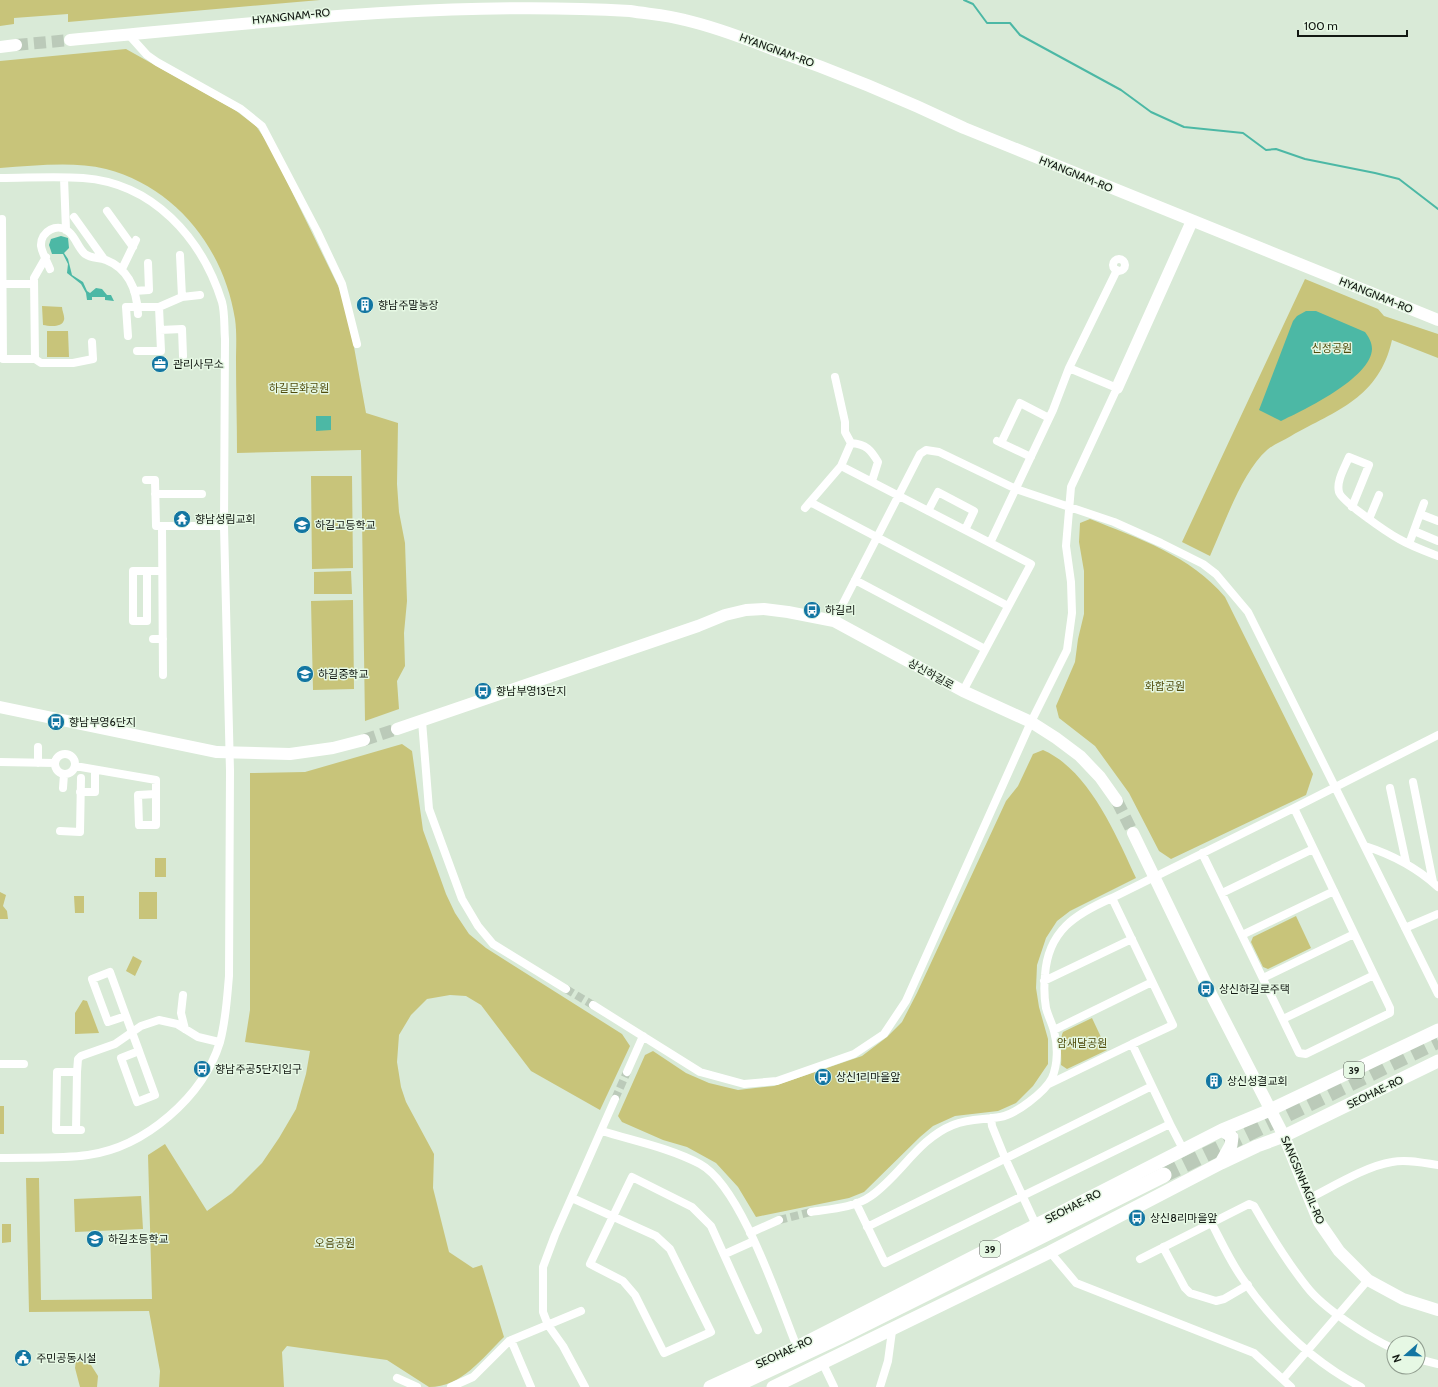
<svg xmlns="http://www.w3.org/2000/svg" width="1438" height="1387" font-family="Cabin,'Noto Sans KR',sans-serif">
<rect width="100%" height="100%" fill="#d9ead7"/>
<path fill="#c8c47a" d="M0,0H320L68,22V14L14,18V24L0,26Z
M126,49L235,110L256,126L269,145L342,294L354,347L366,413L398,423L397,484L399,512L405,543L407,601L404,633L405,666L397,681L399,709L365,721L361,450L237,453C237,422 236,392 236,361C236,348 237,333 235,319C224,249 176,187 106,169C72,161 35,166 0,168V61Z
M1305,279L1378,309L1384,316L1438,334V358L1392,340C1379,398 1337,410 1291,436C1283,441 1274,444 1267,450C1242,472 1224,525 1210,556L1182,542Z
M42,306L62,307C62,311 65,316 64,320C62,328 49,326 43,325Z
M47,331H68L69,357H47Z
M311,476H352L353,568L312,569Z
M1090,519C1138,538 1191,556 1225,597L1313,774L1306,795L1171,859L1159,851L1129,793L1095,746L1059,718L1056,706L1075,662L1078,639L1084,614V571L1079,542L1080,523Z
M351,571L352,594H314V572Z
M353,600L354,689L313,690L311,601Z
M402,744L412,751L423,830L446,894L455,913L469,934L486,948L622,1034L630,1046L600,1110L531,1071L481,1005L466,996L450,995L427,999L411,1015L399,1035L397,1062L401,1087L406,1102L434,1154L433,1188L449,1252L473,1268L482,1265L504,1337C482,1358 462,1387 429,1387L387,1360L287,1346L282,1352L284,1387H159L160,1371L149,1311L29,1312L26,1178H39L41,1300L152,1299L148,1155L165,1144L207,1211L232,1193L262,1163L279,1138L296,1109L306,1074L310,1051L245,1042L250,1010V773L305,772Z
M1043,750C1089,770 1116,835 1136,878L1070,911L1057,921L1046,938L1037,965L1036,988L1039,1007L1048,1039V1064L1033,1086L1016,1103L998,1111L955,1116L933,1126L920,1137L864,1192L849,1198L756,1217L738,1187L716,1163L687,1147L663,1140L622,1122L618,1116L645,1055L653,1051L686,1073L709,1083L738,1090L774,1086L862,1056L887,1037L902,1022L917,993L1006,801L1018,786L1033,754Z
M155,858H166V877H155Z
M0,892L6,895L3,906L7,911L8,919H0Z
M139,892H157V919H139Z
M74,896H84V913H75Z
M1296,916L1311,948L1268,969L1263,967L1251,942L1253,937Z
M133,956L142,961L135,976L126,971Z
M83,1000L87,1001L99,1033L75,1034V1013Z
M1092,1018L1107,1050L1067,1069L1061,1065C1062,1056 1059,1040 1063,1032Z
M0,1106H4V1134H0Z
M141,1196L143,1229L75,1232L74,1199Z
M2,1224H11V1242L2,1243Z
M76,1360L91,1365L98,1376L97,1387H80L75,1368Z"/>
<path fill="#4cb8a5" d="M61,236L68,238L69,248L64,253L68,259L72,275L83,282L87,291L90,293L96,288L102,289L107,295H111L114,301L105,300V297H92V300H87L86,293L81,284L67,273L68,264L63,254H52L49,245L51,239Z
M1306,311H1316L1365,332C1369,337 1372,343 1372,349C1371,378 1304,410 1281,421L1259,410L1293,321L1297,316Z
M316,416H331V430L316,431Z"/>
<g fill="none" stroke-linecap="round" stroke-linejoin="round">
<path stroke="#4cb8a5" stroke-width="2" d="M964,0L973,4L987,23H1010L1020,35L1121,90L1151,112L1184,127L1243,133L1266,150L1276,149L1305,159L1375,173L1399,179L1438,209"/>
<path stroke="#bbcab9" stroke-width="8" stroke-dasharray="8 4" stroke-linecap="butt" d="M566,989L593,1005
M615,1099L627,1072
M779,1220L811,1212"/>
<path stroke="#bbcab9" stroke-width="12" stroke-dasharray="12 6" stroke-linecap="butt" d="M16,45L70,40
M364,740L397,729
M1117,801L1133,833"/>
<path stroke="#bbcab9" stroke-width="15" stroke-dasharray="15 8" stroke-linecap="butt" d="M1164,1175L1438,1041"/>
<path stroke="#fff" stroke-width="8" d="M129,35L147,55L157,62L241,109L262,126L317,231L342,284L357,344
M0,178C27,178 55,176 83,178C153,183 202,238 222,302C225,313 224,327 225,339L224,526L230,771L229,976C227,998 226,1020 220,1042C203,1097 145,1147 88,1155C59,1159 29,1157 0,1158
M64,178L66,230
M107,211L133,247
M74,217L104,259
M2,219L3,359H35L41,363H73L93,359L92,342
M1113 265a6 6 0 1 1 12 0a6 6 0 1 1-12 0Z
M50,269C47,261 42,253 41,246C40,231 58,222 69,232C76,238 78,248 85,254C92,259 99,257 106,260C129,269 137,291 138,314
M122,269L136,240
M2,284H34
M134,291L149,290L148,263
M182,297L200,295
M160,330L182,329L183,356
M128,336L126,307H159L182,297L180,255
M137,351H161L159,307
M35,359L34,278L46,257
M835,377L845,422V432L851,443
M997,441L1031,457
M1001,443L1020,403L1049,418
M841,466L851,443C866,444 871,450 878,462L872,481
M146,480H155L156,526H224
M155,494H202
M810,502L841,466L1031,564L963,691
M1352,507L1369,465L1349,457C1345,467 1336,481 1339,492C1341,501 1388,533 1399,539C1411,546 1425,551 1438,556
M805,508L810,502L1008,606
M928,511L938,492L974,511L965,530
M1420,514L1438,521
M1369,519L1379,495
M162,526L163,675
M1414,531L1438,541
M990,543L1053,410L1069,368L1117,270
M1409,544L1424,503
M147,571V621H133V571H162
M855,580L985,649
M834,621L920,454L926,450L939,452L1016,489L1114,522L1161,543L1203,564L1216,574L1248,612L1438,994
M153,639H163
M422,721L429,809L462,899L478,926L493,944L566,989
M55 764a10 10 0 1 1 20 0a10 10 0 1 1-20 0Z
M0,762L55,763
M38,763V747
M75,766L156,780V825H139L138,795L156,794
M1413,782L1433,882
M63,788L64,774
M1390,788L1406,862
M80,792H95V770
M1294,808L1438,735
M60,831L80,832L81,778
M1365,846C1393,855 1416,867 1438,887
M1222,893L1313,849
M1112,898L1294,808L1390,1008V1013L1306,1054L1299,1053L1202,853
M1405,928L1438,914
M1242,935L1334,891
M110,972L126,1016L108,1022L92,979Z
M1263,978L1354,934
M1044,981L1132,939
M183,995L181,1013L185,1029
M593,1005L700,1072L744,1084L777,1081L854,1054L884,1034L906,1001L1031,722L1067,650L1072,613L1071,582L1066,546L1071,487L1117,388L1069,368
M126,1016L139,1051
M1283,1019L1374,975
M1054,1030L1152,982
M139,1051L155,1095L137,1102L121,1058Z
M0,1064H24
M77,1072L78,1059L81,1056L115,1044L141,1026L159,1020L177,1024L198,1037L219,1042
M627,1072L643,1036
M991,1118L992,1126L1005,1158L1036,1225
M1170,1124L1184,1151
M76,1130L77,1072H57L56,1130H81
M602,1131C634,1141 670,1148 700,1164C741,1186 779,1303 797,1347
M572,1198L656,1236L670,1249L711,1332L664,1353L635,1295L623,1281L590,1264L632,1177L692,1207L711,1226L758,1330
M1308,1199C1332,1187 1366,1166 1392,1162C1407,1159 1424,1163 1438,1165
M856,1203L885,1263L1170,1124L1132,1044L1049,1084
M811,1212C831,1209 854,1208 871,1196C901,1175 918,1139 953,1125C969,1118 983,1120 1000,1117C1015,1115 1045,1092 1052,1078C1058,1064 1058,1045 1054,1031C1052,1023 1048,1016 1046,1008C1044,997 1044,986 1045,975C1048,931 1075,914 1112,898L1173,1025L1132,1044
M1211,1222C1221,1241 1230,1261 1242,1278C1273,1323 1313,1362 1361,1387
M867,1227L1152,1086
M750,1233L779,1220
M1163,1247L1185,1288L1190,1293L1216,1301L1224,1299L1248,1285
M1050,1252L1076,1283L1254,1353L1291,1387
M725,1254L754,1241
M1140,1259L1249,1204L1254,1206C1270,1234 1287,1262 1307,1287C1324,1309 1368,1337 1394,1349
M511,1340L531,1387
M1418,1359L1438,1364
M823,1364L834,1387
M397,1378L417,1387
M1283,1379L1368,1280
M451,1387L473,1377L509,1341L581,1311
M585,1387L563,1346L548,1325L543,1312V1267L555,1235L615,1099
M880,1387L888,1361L892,1331"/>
<path stroke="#fff" stroke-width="12" d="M70,40C256,23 444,0 630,11C648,14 667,15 685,20C715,27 744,38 772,49C838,72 901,98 964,128L1438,320
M0,47L16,45
M1117,388L1192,221
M0,707L217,752L290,754L333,748L364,740
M397,729L698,626L725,615L746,610L764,609L788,612L834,621L963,691L1031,722L1056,738L1080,756L1100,777L1117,801
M1133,833L1213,998L1284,1136L1319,1222L1339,1251L1368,1280L1403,1299L1438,1310"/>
<path stroke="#fff" stroke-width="13" d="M1221,1163L1231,1145L1232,1137L1222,1130
M710,1387L797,1347L1222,1130L1270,1110L1438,1030
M773,1387L1050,1252L1221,1163L1257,1146L1284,1136L1438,1061"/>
<path stroke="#fff" stroke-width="15" d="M732,1387L839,1337L1164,1175"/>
</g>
<defs>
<symbol id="building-disc" viewBox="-11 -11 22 22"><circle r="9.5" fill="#1376a2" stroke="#e6f8e4"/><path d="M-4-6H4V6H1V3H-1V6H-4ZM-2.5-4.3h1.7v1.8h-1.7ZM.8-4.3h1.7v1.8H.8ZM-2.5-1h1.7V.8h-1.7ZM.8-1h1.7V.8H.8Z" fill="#fff"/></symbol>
<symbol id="office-disc" viewBox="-11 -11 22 22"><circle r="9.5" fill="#1376a2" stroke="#e6f8e4"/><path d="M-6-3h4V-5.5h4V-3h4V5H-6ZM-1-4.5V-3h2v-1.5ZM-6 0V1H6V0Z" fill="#fff"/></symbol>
<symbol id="temple-disc" viewBox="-11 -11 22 22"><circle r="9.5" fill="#1376a2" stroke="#e6f8e4"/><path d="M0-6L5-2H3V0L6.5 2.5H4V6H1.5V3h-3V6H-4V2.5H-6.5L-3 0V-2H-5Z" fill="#fff"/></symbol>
<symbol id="school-disc" viewBox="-11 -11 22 22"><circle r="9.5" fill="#1376a2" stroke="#e6f8e4"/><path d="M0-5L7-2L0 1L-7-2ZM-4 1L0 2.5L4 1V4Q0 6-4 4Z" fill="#fff"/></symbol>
<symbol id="bus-disc" viewBox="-11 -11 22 22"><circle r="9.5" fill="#1376a2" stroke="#e6f8e4"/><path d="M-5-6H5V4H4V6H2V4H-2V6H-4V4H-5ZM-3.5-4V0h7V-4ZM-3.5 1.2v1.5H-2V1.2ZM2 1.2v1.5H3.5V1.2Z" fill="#fff"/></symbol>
<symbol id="civic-disc" viewBox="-11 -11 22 22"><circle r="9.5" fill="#1376a2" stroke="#e6f8e4"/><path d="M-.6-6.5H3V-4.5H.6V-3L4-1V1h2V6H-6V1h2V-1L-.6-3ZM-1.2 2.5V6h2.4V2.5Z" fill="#fff"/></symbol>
</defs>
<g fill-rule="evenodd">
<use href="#building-disc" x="355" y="295" width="20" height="20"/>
<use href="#office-disc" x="150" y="354" width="20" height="20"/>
<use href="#temple-disc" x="172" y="509" width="20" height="20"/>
<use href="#school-disc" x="292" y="515" width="20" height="20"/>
<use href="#bus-disc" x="802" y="600" width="20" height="20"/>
<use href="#school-disc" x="295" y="664" width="20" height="20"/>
<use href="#bus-disc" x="473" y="681" width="20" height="20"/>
<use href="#bus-disc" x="46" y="712" width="20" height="20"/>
<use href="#bus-disc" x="1196" y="979" width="20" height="20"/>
<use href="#bus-disc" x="192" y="1059" width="20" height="20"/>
<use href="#bus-disc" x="813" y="1067" width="20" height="20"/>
<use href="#building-disc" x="1204" y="1071" width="20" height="20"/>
<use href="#bus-disc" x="1127" y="1208" width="20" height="20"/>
<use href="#school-disc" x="85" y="1229" width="20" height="20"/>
<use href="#civic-disc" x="13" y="1348" width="20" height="20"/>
</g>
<g text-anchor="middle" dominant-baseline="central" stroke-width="3" stroke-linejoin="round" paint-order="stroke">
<g fill="#e6f8e4" stroke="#525b51" stroke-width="1">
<rect x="1344" y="1062" width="20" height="16" rx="3"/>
<rect x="980" y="1241" width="20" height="16" rx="3"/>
</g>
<g font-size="10" font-weight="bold" fill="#121812">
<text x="1354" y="1070">39</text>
<text x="990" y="1249">39</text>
</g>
<g font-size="11" fill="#121812" stroke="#e6f8e4">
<text transform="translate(291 16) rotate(-6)">HYANGNAM-RO</text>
<text transform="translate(777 50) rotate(20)">HYANGNAM-RO</text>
<text transform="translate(1076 174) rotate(22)">HYANGNAM-RO</text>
<text transform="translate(1376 295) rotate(22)">HYANGNAM-RO</text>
<text transform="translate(931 674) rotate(29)">상신하길로</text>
<text transform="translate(1375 1092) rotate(-26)">SEOHAE-RO</text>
<text transform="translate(1303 1180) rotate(67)">SANGSINHAGIL-RO</text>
<text transform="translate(1073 1206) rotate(-27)">SEOHAE-RO</text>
<text transform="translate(784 1352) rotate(-25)">SEOHAE-RO</text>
</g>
<g font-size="11" fill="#121812" stroke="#e6f8e4" text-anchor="start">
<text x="378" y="305">향남주말농장</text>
<text x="173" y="364">관리사무소</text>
<text x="195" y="519">향남성림교회</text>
<text x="315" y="525">하길고등학교</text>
<text x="825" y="610">하길리</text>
<text x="318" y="674">하길중학교</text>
<text x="496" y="691">향남부영13단지</text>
<text x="69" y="722">향남부영6단지</text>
<text x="1219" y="989">상신하길로주택</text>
<text x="215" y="1069">향남주공5단지입구</text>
<text x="836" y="1077">상신1리마을앞</text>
<text x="1227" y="1081">상신성결교회</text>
<text x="1150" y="1218">상신8리마을앞</text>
<text x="108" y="1239">하길초등학교</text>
<text x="36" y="1358">주민공동시설</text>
</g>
<g font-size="11" fill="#504c0c" stroke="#e6f8e4">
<text x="1332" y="348">신정공원</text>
<text x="299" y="388">하길문화공원</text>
<text x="1165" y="686">화합공원</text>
<text x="1082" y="1043">암새달공원</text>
<text x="335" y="1243">오음공원</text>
</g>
</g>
<g transform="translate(1406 1355) rotate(250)"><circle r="19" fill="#e6f8e4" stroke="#919e90"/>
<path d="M0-3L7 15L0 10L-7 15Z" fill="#1376a2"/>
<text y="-6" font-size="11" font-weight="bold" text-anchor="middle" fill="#121812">N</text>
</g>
<path d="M1298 30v6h109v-6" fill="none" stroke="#121812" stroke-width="2"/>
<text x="1304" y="30" font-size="12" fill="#121812" stroke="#e6f8e4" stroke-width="3" paint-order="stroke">100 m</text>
</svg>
